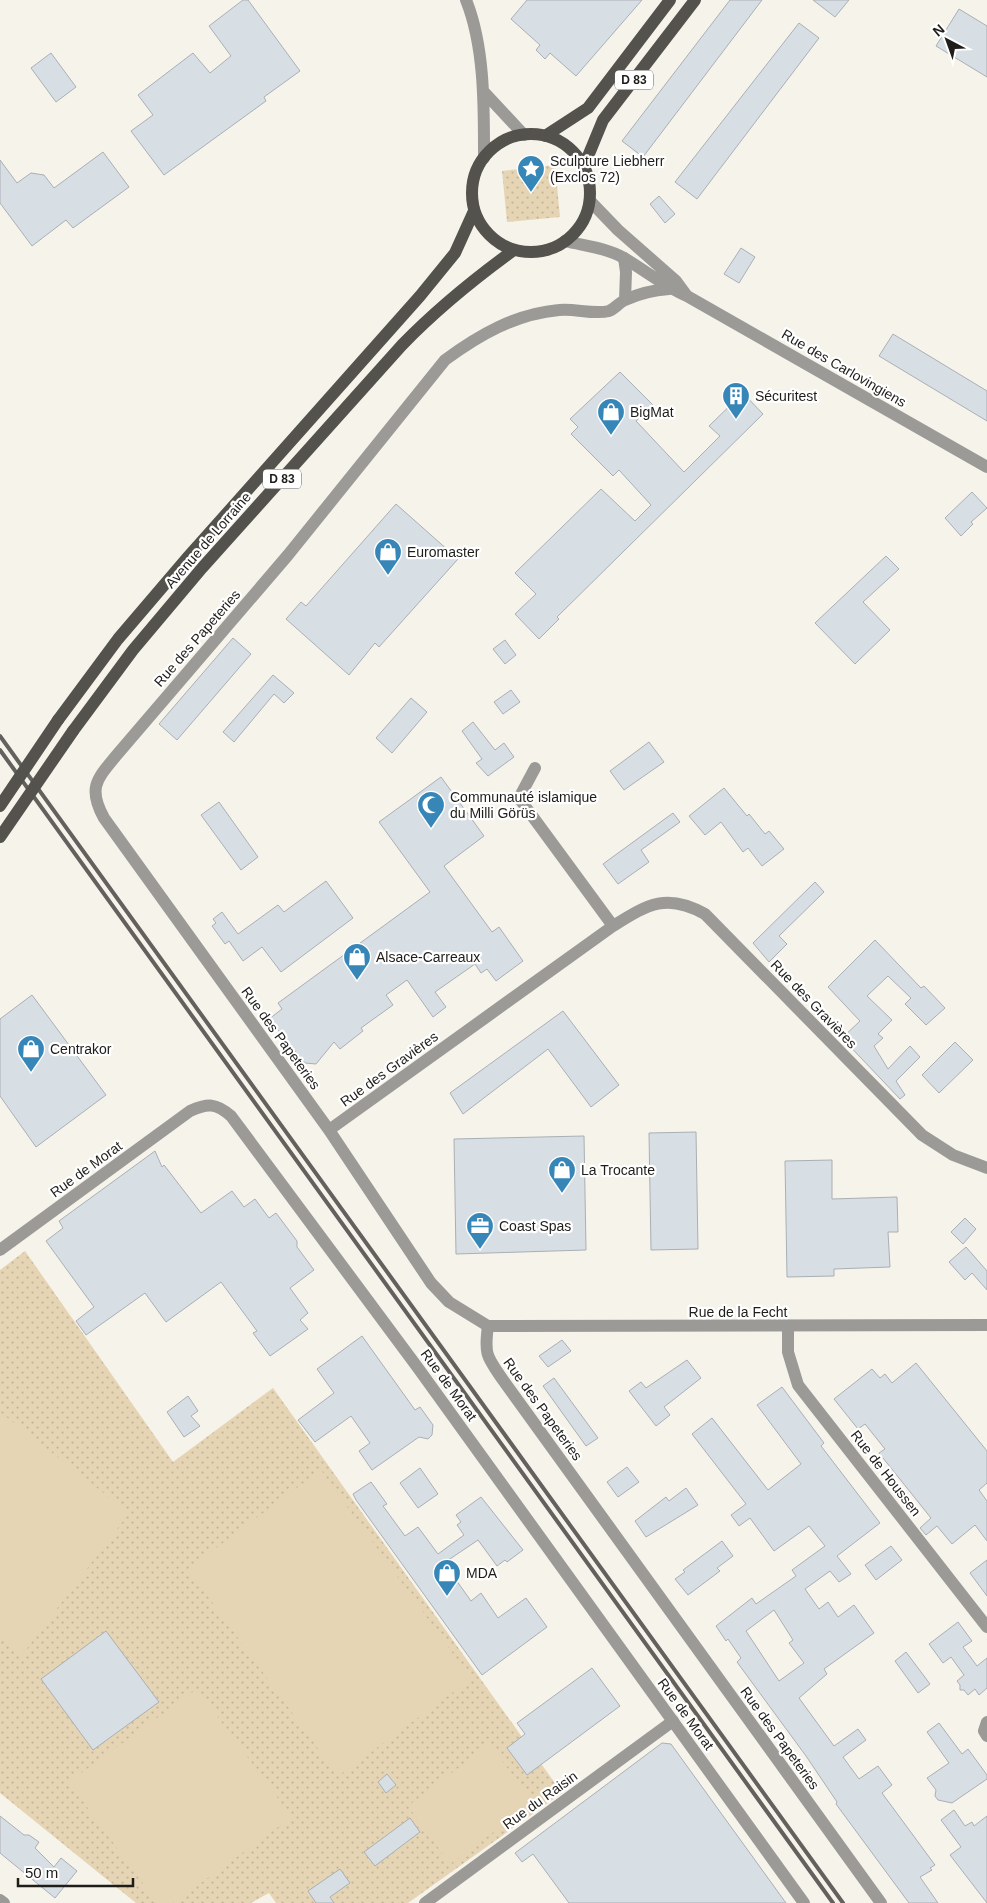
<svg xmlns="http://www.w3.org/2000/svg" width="987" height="1903" font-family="Arial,sans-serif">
<defs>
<pattern id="grass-dots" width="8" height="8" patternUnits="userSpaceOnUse" patternTransform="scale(1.25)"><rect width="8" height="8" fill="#e6d5b4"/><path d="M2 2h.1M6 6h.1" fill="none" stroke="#c5b69a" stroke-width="1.8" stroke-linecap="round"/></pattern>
</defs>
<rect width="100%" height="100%" fill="#f6f3eb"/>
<path fill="url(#grass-dots)" d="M555,165L560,217L507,222L502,171Z
M25,1251L173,1462L273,1388L562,1793L408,1903H276L269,1893L251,1903H136L0,1793V1270Z"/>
<path fill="#e6d5b4" d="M0,1412L129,1513L22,1655L0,1638Z
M321,1470L471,1679L338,1776L188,1569Z
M197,1689L292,1817L173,1903H157L69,1782Z
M490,1744L533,1803L450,1864L408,1806Z"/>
<path fill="#d8dfe4" stroke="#a9afb4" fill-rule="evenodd" d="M243,0H248L300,71L264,97L266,101L164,175L131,131L153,115L138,95L193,53L210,73L231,56L209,26Z
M527,0H642L576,76L550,53L545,59L536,50L540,45L511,19Z
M730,0H762L643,157L622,141Z
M813,0H849L835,17Z
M959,9L987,26V77L936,46Z
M799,23L819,38L697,199L675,182Z
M51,53L76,87L56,102L31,68Z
M103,152L129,187L73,228L66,220L32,246L0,203V160L17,183L31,173L44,175L54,188Z
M659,196L675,214L665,223L650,204Z
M741,248L755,257L739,283L724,274Z
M893,334L987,391V421L879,356Z
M620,372L653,405L636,421L684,472L720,436L709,426L743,393L763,414L557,617L559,619L539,639L515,614L536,594L515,573L601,489L635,521L651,505L619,470L613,476L571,434L578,427L570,419Z
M972,492L987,508L971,522L973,524L961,536L945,518Z
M396,504L458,559L379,647L375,643L349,675L286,619L301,602L306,606Z
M886,556L899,569L863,602L890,630L855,664L815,623Z
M233,638L251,654L177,740L159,724Z
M505,640L516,655L505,664L493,649Z
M273,675L294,693L284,703L274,694L234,742L223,732Z
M511,690L520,702L503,714L494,702Z
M411,698L427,712L392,753L376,738Z
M473,722L495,750L504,743L514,757L488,776L476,763L482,759L462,731Z
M649,742L664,762L624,790L610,771Z
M441,777L484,836L444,866L492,932L499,927L523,961L496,981L487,969L481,973L475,964L435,992L446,1007L433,1017L407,980L386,995L393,1005L361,1028L363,1031L340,1049L334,1042L316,1064L305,1063L269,1019L282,1009L278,1003L430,892L379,822Z
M724,788L747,816L749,814L765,834L769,831L784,849L762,866L748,848L743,852L721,822L705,835L689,816Z
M219,802L258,857L241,870L201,815Z
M673,813L680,822L641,850L649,862L618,884L603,864Z
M326,881L353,918L281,972L262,947L243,961L229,941L225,944L212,926L216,923L213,919L222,912L238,934L278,905L284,912Z
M815,882L824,892L779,936L787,944L769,962L753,943Z
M875,940L921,988L924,986L945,1008L926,1025L905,1004L911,998L888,976L867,996L892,1020L878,1034L883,1038L874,1046L888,1069L910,1046L920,1057L896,1081L905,1095L900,1099L842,1038L860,1021L828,987Z
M32,995L106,1095L36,1147L0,1096V1019Z
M563,1011L619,1085L591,1107L548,1049L463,1114L450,1093Z
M955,1042L973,1060L939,1093L922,1075Z
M696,1132L698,1249L651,1250L649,1133Z
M584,1136L586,1250L456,1254L454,1139Z
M155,1151L162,1167L164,1165L201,1213L232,1191L244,1207L255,1199L269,1218L276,1213L297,1241V1247L314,1270L290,1288L308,1313L300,1320L308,1329L270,1356L253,1333L257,1331L221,1282L166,1322L145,1293L86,1335L76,1321L94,1307L46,1241L63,1228L59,1221Z
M832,1160V1199L897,1197L898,1232H888L890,1267L834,1269V1276L787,1277L785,1161Z
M965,1218L976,1229L963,1244L951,1232Z
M966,1247L987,1271V1290L972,1273L965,1280L949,1262Z
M362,1336L415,1410L420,1407L433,1425L432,1435L428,1439L419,1437L372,1470L359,1451L370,1443L351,1416L315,1442L298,1420L334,1393L317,1369Z
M562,1340L571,1351L548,1367L539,1356Z
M687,1360L701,1378L664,1407L670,1415L656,1426L629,1391L641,1382L646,1388Z
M916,1363L987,1451V1483L979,1490L987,1501V1541L975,1525L952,1544L937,1526L926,1535L920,1528L931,1518L879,1453L885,1449L865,1424L858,1429L834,1399L872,1369L880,1378L885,1374L892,1383Z
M554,1378L598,1438L586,1446L543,1386Z
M782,1387L824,1443L821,1446L880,1523L837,1556L851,1574L839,1582L830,1571L805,1589L819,1609L828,1602L838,1617L854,1605L874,1633L824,1669L827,1674L799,1698L834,1746L858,1729L866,1740L843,1757L859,1779L878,1766L892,1785L882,1793L935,1865L930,1868L932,1870L920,1877L938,1903H909L836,1804L837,1802L806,1756L737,1662L741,1658L728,1639L726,1641L716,1626L752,1598L756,1604L796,1576L792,1570L825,1546L809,1526L774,1551L750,1518L739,1526L731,1515L746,1504L692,1434L712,1418L768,1490L801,1464L757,1405ZM774,1610L793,1640L789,1643L804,1663L779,1681L746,1631Z
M188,1396L198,1411L191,1416L200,1426L184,1437L167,1412Z
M627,1467L639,1482L618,1497L607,1482Z
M420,1468L438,1494L418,1508L400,1483Z
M371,1482L387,1504L383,1506L405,1536L418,1527L438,1554L464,1535L457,1525L461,1522L456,1515L481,1497L523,1550L507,1562L505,1560L497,1566L478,1540L444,1563L471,1601L481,1593L498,1618L526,1598L547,1627L482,1675L356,1500L353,1494Z
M686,1488L698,1505L646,1537L635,1521L666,1497L669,1501Z
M722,1541L733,1556L717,1568L720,1571L688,1595L675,1579L685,1572L683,1570Z
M891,1546L902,1560L876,1580L865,1565Z
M987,1560V1596L970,1573Z
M958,1622L972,1641L963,1647L977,1666L987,1658V1688L979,1695L975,1689L968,1695L964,1690H960V1685L957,1681L964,1675L951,1657L943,1663L929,1644Z
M106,1631L159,1702L93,1750L41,1679Z
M906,1652L930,1684L918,1693L895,1661Z
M592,1668L620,1706L527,1775L507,1748L525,1734L517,1723Z
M939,1723L962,1754L968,1749L987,1775V1779L952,1803L938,1800L935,1796L936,1790L927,1778L949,1763L927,1732Z
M662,1743L671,1744L786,1903H569L533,1854L522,1862L515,1853Z
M387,1774L396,1785L386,1793L378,1782Z
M954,1810L965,1826L972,1822L974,1826L987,1816V1903L950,1855L961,1847L941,1820Z
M0,1816L24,1835H29L39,1842L35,1848L54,1867L61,1858L77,1871L55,1898L0,1853Z
M410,1818L420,1832L375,1866L364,1852Z
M340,1869L350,1883L330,1897L334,1903H316L308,1891Z"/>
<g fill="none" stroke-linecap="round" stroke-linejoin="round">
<path stroke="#9b9a97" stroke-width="12" d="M624,258L626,272L625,300
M535,768L519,798L613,926
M329,1130L613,926C647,905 666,892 705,914L922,1135L953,1155L987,1168
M488,1326L449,1302L431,1283L329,1130L104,818C88,789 96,780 115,757L288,555L445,360C479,335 515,314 559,310C574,308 594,315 609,311C614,309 619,303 625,300C638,294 654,290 669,289
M788,1327V1352L798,1385L987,1627
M987,1722L984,1731L987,1736
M0,1900L4,1903
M425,1903L673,1721"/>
<path stroke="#9b9a97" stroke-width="12" d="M466,0C485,47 484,108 484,158
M484,92L524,135
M590,201L618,230L676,281L687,296
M565,241C585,246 607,248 624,258C646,271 664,286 687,296L987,467
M0,1250L190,1111C208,1103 216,1103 231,1116L418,1368L804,1903
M881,1903L503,1380C487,1357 484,1355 488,1326L987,1325"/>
<path stroke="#54524d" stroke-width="12" d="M472 193a59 59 0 1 1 118 0a59 59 0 1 1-118 0Z
M545,136L588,108L670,0
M584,166L603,120L695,0
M58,720L118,639L188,557L420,296L455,253L474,211
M73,731L133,650L202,568L402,345C437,309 474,279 514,250"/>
<path stroke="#63615d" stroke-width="4" d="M0,736L843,1903
M0,750L833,1903"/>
<path stroke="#54524d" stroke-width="12" d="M0,806L58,720
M0,837L73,731"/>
</g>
<defs>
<symbol id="sight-pin" viewBox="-11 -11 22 30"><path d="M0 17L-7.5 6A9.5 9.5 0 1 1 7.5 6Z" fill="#3786b8" stroke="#fff"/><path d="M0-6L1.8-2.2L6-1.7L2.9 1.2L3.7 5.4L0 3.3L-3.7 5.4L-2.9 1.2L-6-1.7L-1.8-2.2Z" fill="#fff"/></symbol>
<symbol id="building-pin" viewBox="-11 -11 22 30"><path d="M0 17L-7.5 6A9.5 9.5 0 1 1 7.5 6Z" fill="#3786b8" stroke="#fff"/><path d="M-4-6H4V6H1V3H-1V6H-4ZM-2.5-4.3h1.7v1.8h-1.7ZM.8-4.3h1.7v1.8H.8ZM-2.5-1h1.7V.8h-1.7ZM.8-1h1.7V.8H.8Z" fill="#fff"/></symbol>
<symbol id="shop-pin" viewBox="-11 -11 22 30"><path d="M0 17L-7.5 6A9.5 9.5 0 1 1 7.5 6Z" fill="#3786b8" stroke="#fff"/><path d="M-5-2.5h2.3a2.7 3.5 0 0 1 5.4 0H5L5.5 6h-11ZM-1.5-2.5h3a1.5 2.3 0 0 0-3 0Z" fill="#fff"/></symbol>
<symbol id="mosque-pin" viewBox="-11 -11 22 30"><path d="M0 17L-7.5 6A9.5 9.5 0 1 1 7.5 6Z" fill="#3786b8" stroke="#fff"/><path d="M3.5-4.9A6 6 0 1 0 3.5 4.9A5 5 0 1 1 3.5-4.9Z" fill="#fff"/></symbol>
<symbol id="office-pin" viewBox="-11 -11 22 30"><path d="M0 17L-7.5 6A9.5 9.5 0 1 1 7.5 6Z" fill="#3786b8" stroke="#fff"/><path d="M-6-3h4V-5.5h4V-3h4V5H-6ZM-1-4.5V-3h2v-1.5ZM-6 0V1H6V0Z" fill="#fff"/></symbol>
</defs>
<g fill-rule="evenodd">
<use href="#sight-pin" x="515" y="153" width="32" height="43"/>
<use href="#building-pin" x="720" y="380" width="32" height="43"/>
<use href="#shop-pin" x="595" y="396" width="32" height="43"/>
<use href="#shop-pin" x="372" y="536" width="32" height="43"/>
<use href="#mosque-pin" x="415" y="789" width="32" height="43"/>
<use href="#shop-pin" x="341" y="941" width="32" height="43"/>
<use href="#shop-pin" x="15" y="1033" width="32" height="43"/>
<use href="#shop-pin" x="546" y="1154" width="32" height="43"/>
<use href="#office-pin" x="464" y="1210" width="32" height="43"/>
<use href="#shop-pin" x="431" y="1557" width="32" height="43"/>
</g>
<g text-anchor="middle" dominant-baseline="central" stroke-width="4.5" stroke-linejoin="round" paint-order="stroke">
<g fill="#fff" stroke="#62615f" stroke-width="1">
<rect x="615" y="70.5" width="38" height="19" rx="4"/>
<rect x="263" y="469.5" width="38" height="19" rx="4"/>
</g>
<g font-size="12" font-weight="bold" fill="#1e1d1a">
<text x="634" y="80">D 83</text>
<text x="282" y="479">D 83</text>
</g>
<g font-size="14" fill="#1e1d1a" stroke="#fff" text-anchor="start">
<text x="550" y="161">Sculpture Liebherr<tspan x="550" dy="16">(Exclos 72)</tspan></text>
<text x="755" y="396">Sécuritest</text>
<text x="630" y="412">BigMat</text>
<text x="407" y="552">Euromaster</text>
<text x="450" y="797">Communauté islamique<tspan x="450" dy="16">du Milli Görüs</tspan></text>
<text x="376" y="957">Alsace-Carreaux</text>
<text x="50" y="1049">Centrakor</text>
<text x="581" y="1170">La Trocante</text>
<text x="499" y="1226">Coast Spas</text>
<text x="466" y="1573">MDA</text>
</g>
<g font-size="14" fill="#1e1d1a" stroke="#fff">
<text transform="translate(844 368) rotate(30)">Rue des Carlovingiens</text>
<text transform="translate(208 540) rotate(-49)">Avenue de Lorraine</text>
<text transform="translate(197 638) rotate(-49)">Rue des Papeteries</text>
<text transform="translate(814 1004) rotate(46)">Rue des Gravières</text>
<text transform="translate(281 1038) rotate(54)">Rue des Papeteries</text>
<text transform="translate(389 1069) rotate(-36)">Rue des Gravières</text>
<text transform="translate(86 1169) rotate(-36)">Rue de Morat</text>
<text x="738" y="1312">Rue de la Fecht</text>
<text transform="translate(449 1385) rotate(54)">Rue de Morat</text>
<text transform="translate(543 1409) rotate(54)">Rue des Papeteries</text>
<text transform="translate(886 1473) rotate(52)">Rue de Houssen</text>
<text transform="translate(686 1714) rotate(54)">Rue de Morat</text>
<text transform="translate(780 1738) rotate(54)">Rue des Papeteries</text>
<text transform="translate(540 1800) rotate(-36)">Rue du Raisin</text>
</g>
</g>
<g transform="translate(947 40) rotate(319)" stroke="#ffffff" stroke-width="4" paint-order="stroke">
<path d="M0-4L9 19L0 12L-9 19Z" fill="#1e1d1a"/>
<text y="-8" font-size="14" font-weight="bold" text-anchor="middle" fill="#1e1d1a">N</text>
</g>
<path d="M18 1878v8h115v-8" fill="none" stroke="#1e1d1a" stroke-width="2.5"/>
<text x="25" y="1878" font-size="15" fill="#1e1d1a" stroke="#ffffff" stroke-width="4" paint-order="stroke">50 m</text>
</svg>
